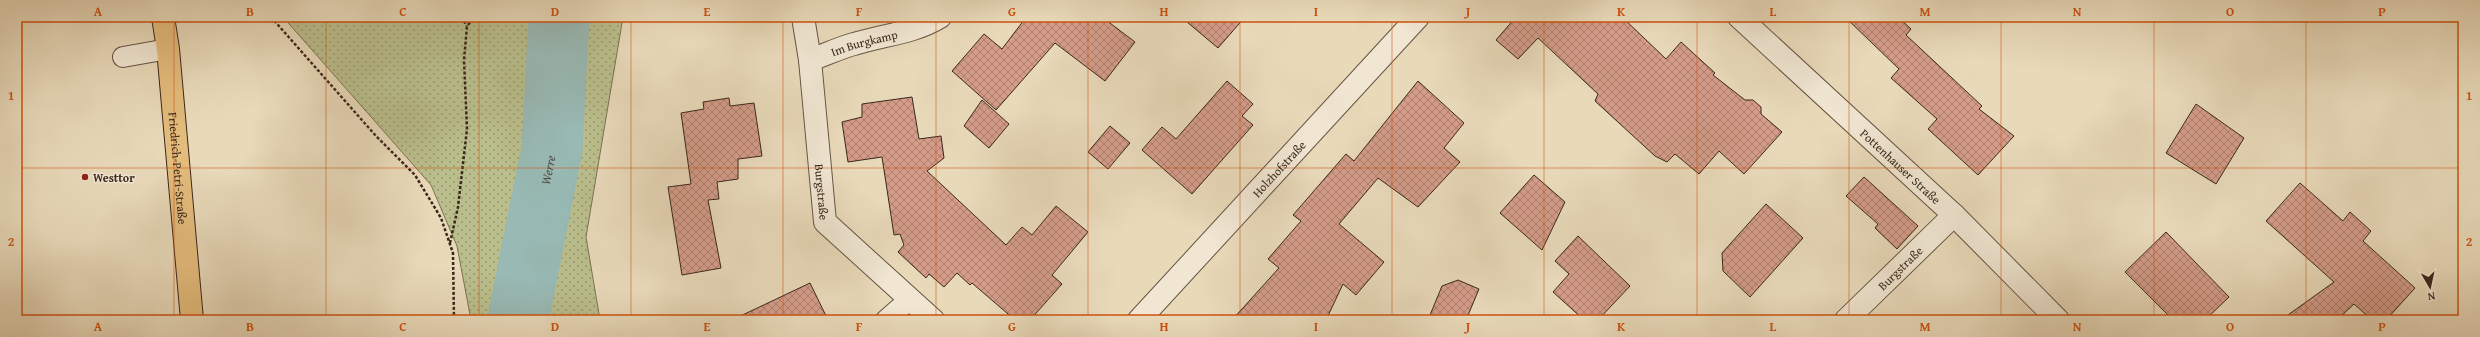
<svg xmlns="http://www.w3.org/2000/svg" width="2480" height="337" font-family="'Gentium Book Plus',serif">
<defs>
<pattern id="grass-dots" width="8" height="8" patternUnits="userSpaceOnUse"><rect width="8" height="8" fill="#babe8c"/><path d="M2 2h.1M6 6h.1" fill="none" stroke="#989a72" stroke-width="1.8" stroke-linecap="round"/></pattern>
<pattern id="building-cross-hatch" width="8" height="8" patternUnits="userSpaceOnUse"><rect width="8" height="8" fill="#d49c89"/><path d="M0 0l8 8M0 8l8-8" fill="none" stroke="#ad7f6f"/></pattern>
</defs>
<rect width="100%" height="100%" fill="#e8d9b9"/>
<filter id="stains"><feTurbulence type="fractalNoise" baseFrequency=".005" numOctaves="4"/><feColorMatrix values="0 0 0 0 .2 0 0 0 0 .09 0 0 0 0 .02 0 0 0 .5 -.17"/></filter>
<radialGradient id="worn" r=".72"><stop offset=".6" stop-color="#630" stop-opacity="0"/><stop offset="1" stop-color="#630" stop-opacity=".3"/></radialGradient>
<path fill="url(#grass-dots)" stroke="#7a7254" d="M283,17H623L586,237L600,320H471L457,246L431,185Z"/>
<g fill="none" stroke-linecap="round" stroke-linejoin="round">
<path stroke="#98b9b4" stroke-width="61" id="s1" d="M518,320L552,149L559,17"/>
</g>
<path fill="url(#building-cross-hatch)" stroke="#3a271c" d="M1020,17H1102L1135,42L1105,81L1055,43L996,110L952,71L984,34L1002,49L1024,20Z
M1181,17H1245L1218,48Z
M1516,17H1622L1666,59L1681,42L1715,73L1713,75L1745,100H1753L1761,107V114L1782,132L1744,174L1719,151L1699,174L1675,154L1667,162L1655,156L1595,101L1598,94L1538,38L1518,59L1496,40Z
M1845,17H1898L1911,29L1906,35L1982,106L1979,109L2014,136L1978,175L1928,129L1937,119L1891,78L1899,69Z
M1227,81L1253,104L1242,116L1253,125L1192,194L1142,150L1162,127L1176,139Z
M1418,81L1464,123L1444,148L1460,162L1418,207L1378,178L1339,224L1384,262L1356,295L1343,284L1326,320H1232L1279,268L1268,259L1301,221L1293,215L1346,154L1354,161Z
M912,97L919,139L941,136L944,158L927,171L1006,245L1022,227L1032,235L1056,206L1088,232L1052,275L1062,284L1030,320H1015L972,283L970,285L957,273L944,287L929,274L926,278L898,252L904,245L900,234L894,235L882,157L848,162L842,122L862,117V104Z
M729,98L730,106L754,103L762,156L738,159V179L717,182L719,199L708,200L721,268L682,275L668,187L691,184L681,113L704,109L703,102Z
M982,100L1009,124L989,148L964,126Z
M2196,104L2244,138L2216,184L2166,153Z
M1110,126L1130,143L1108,169L1088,152Z
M1534,175L1565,202L1542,250L1500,213Z
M1864,177L1918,226L1897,249L1875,228L1878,224L1846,196Z
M2300,183L2343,221L2350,212L2371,231L2363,241L2415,288L2386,320H2372L2354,304L2337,320H2281L2334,282L2266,221Z
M1766,204L1803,238L1750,297L1723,271L1722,253Z
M2166,232L2229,297L2205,320H2173L2125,272Z
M1578,236L1630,286L1598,320H1584L1553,292L1569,274L1555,261Z
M1458,280L1479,289L1466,320H1428L1442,286Z
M810,283L828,320H732Z"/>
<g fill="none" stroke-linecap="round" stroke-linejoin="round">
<defs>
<path id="service" d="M123,57L168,49
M886,320L910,299"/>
<g id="minor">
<path id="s2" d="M803,17L810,60L825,222L933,320"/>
<path id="s3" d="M810,60C825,55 839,48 854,44C883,35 914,33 940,17"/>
<path id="s4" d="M1139,320L1418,17"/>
<path id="s5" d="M1846,320L1954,215"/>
</g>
<g id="tertiary">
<path id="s6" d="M1739,17L1954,215L2058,320"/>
</g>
<g id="primary">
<path id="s7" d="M163,17L168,49L192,320"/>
</g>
</defs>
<use href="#service" stroke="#665443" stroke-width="22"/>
<use href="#minor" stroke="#665443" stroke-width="24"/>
<use href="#tertiary" stroke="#665443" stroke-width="24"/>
<use href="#primary" stroke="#3a271c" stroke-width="24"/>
<path stroke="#3a271c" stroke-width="2.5" stroke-dasharray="3 2" stroke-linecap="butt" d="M271,17L376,136L415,175L441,218L453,253L454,320
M461,17L467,26
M450,243L458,207L467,129L464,60L467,26L475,17"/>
<use href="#service" stroke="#f0e6d2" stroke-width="20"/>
<use href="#minor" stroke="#f0e6d2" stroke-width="22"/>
<use href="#tertiary" stroke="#f0e6d2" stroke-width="22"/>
<use href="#primary" stroke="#e4bc7c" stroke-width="22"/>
</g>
<path fill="none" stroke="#ce520e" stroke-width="1" stroke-opacity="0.55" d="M174,17V320M326,17V320M479,17V320M631,17V320M783,17V320M936,17V320M1088,17V320M1240,17V320M1392,17V320M1544,17V320M1697,17V320M1849,17V320M2001,17V320M2154,17V320M2306,17V320M17,168H2463"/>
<circle fill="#8f2418" stroke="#f0e6d2" stroke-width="1.5" cx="85" cy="177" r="4"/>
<g text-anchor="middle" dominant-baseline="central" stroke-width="3" stroke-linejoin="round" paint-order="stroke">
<g font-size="12" fill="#3a271c" stroke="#f0e6d2">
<text stroke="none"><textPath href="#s3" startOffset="57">Im Burgkamp</textPath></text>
<text stroke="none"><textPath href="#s6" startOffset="220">Pottenhauser Straße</textPath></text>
<text stroke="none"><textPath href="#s7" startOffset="152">Friedrich-Petri-Straße</textPath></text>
<text stroke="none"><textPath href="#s4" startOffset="206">Holzhofstraße</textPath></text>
<text stroke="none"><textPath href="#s2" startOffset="176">Burgstraße</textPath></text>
<text stroke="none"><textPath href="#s5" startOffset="75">Burgstraße</textPath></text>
</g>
<g font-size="12" font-weight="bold" fill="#3a271c" stroke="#f0e6d2" text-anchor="start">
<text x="93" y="177">Westtor</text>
</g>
<g font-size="13" font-style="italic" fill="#524c42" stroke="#f0e6d2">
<text stroke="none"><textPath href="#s1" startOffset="153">Werre</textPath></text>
</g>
</g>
<rect width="2480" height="337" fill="none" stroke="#e8d9b9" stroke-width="44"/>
<g transform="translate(2430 287) rotate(171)" stroke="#f0e6d2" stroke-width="3" paint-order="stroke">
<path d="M0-3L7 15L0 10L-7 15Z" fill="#3a271c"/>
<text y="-6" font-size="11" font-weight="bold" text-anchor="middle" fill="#3a271c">N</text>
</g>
<rect x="22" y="22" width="2436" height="293" fill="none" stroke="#ce520e" stroke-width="1.5"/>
<g font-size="13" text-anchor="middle" font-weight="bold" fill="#ce520e">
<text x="98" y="16">A</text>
<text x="250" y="16">B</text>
<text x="403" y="16">C</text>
<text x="555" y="16">D</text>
<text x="707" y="16">E</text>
<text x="859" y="16">F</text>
<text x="1012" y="16">G</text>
<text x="1164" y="16">H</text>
<text x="1316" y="16">I</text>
<text x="1468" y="16">J</text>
<text x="1621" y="16">K</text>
<text x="1773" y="16">L</text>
<text x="1925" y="16">M</text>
<text x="2077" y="16">N</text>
<text x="2230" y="16">O</text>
<text x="2382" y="16">P</text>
<text x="11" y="100">1</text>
<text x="2469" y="100">1</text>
<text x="11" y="246">2</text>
<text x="2469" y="246">2</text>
<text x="98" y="331">A</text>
<text x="250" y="331">B</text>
<text x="403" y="331">C</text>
<text x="555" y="331">D</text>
<text x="707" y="331">E</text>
<text x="859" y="331">F</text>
<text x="1012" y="331">G</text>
<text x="1164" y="331">H</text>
<text x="1316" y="331">I</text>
<text x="1468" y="331">J</text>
<text x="1621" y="331">K</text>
<text x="1773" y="331">L</text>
<text x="1925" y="331">M</text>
<text x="2077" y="331">N</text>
<text x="2230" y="331">O</text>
<text x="2382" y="331">P</text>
</g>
<rect width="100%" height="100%" filter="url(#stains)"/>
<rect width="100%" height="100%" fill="url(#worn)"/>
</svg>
